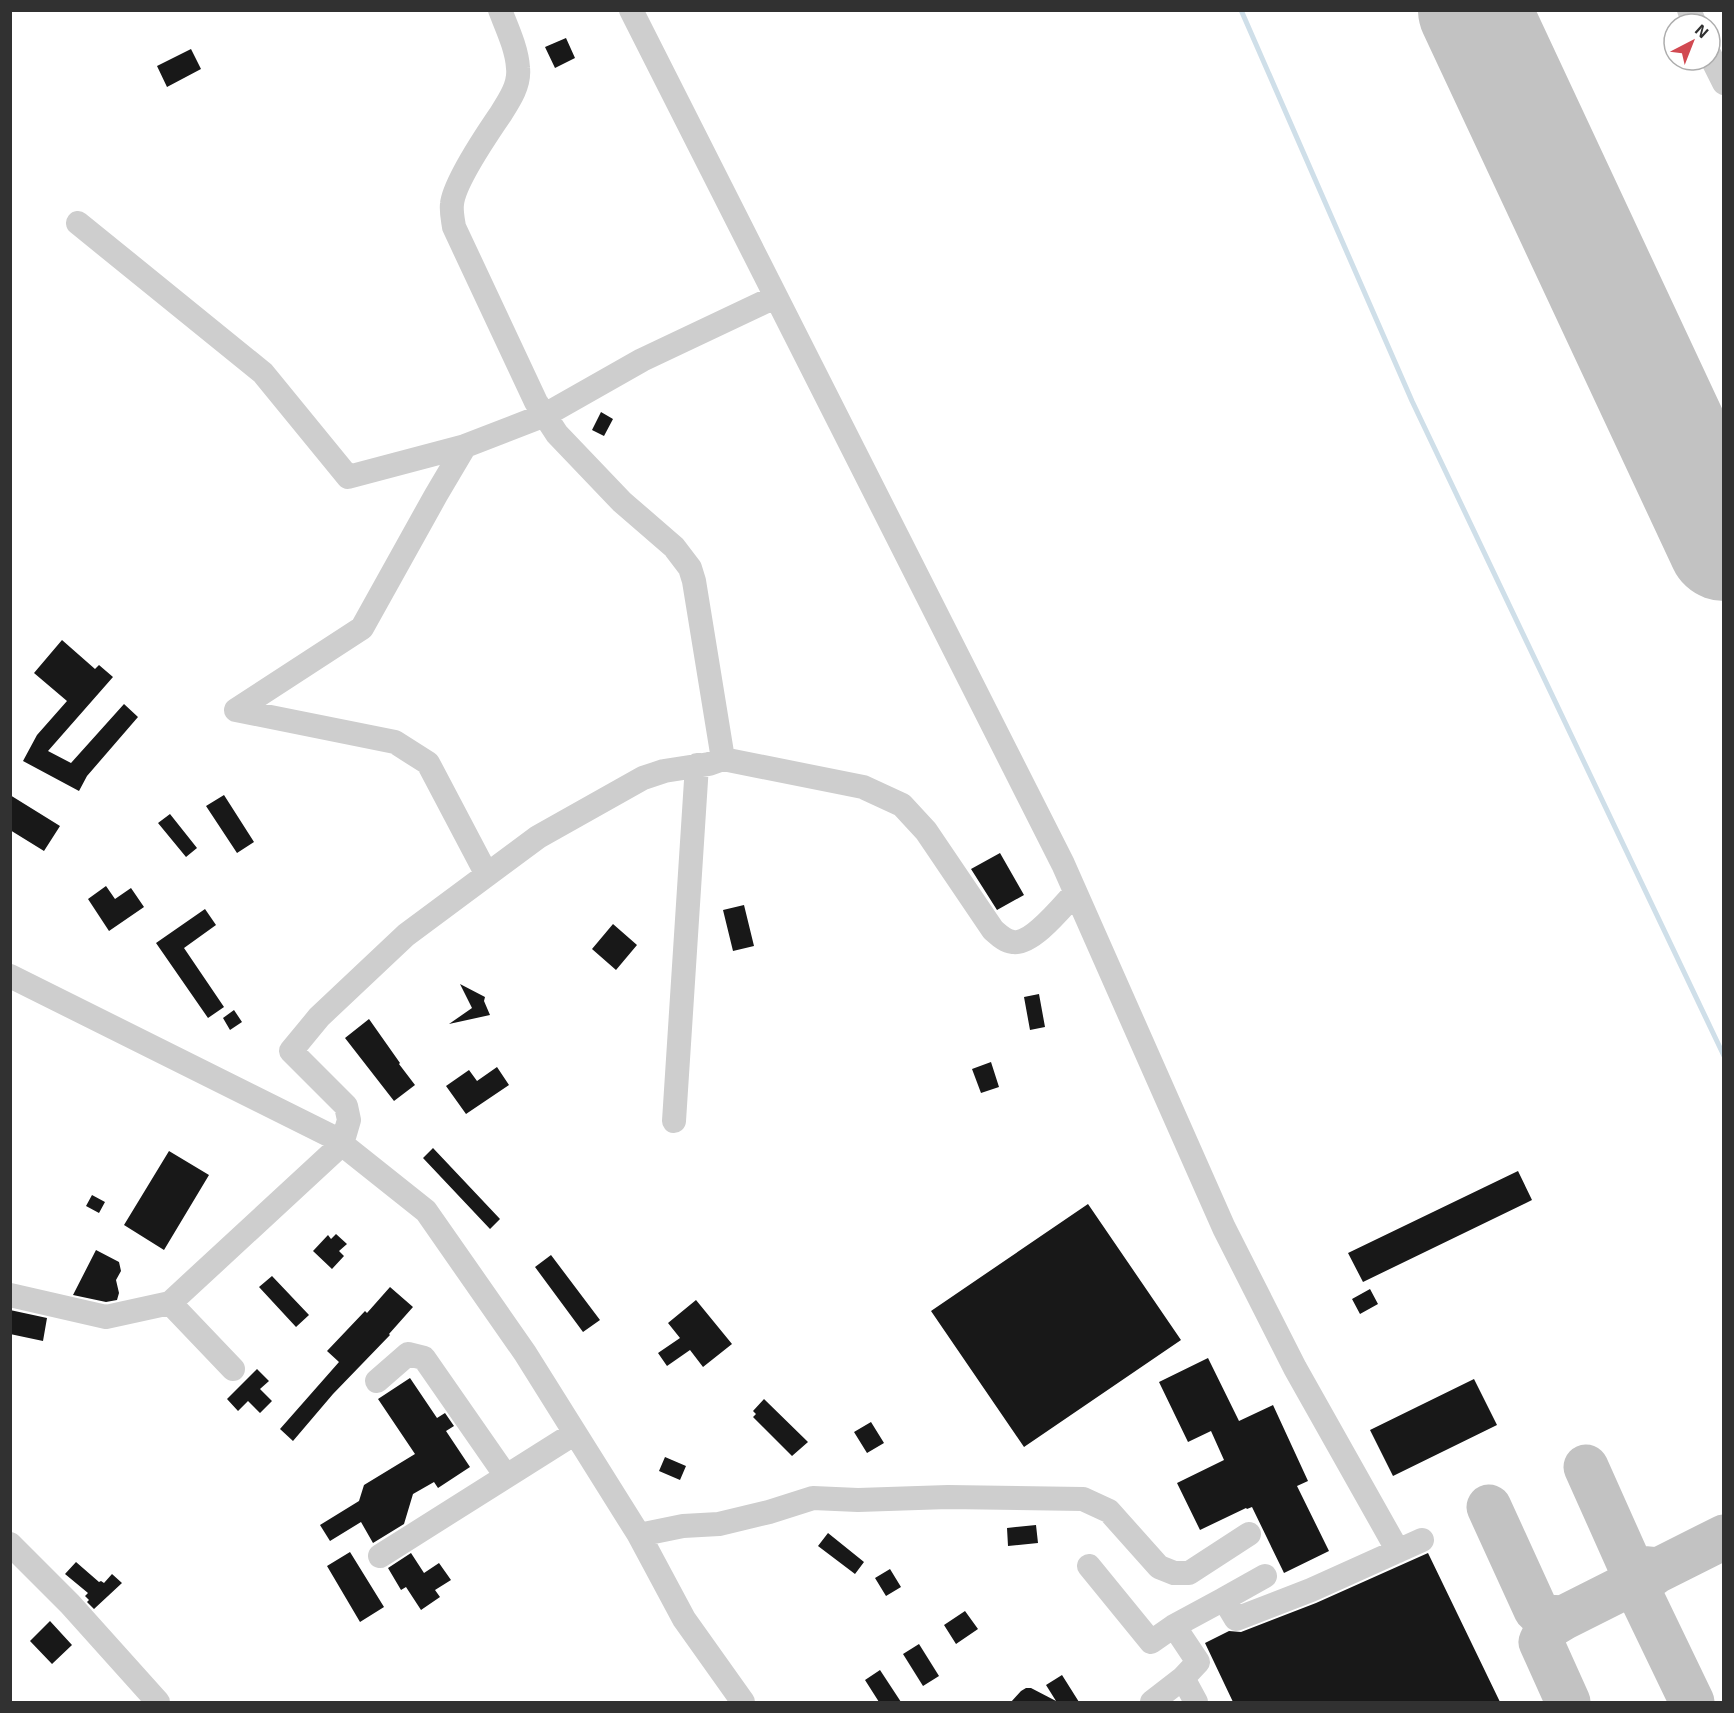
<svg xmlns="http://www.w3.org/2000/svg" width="1734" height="1713" font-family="'Exo 2',sans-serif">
<rect width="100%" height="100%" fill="#fff"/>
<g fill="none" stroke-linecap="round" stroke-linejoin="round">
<path stroke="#cfdfe9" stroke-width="5" d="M1241,10L1412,401L1724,1056"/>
<path stroke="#c2c2c2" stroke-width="45" d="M1586,1467L1628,1561L1638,1568L1658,1570
M1489,1507L1536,1610L1546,1617L1563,1618L1548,1627L1541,1642L1568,1702
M1655,1572C1646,1578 1640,1585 1641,1596L1692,1702
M1563,1618L1724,1537"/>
<path stroke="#c2c2c2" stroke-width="112" d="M1474,10L1724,545"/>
</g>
<path fill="#181818" d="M566,38L575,58L555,68L545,47Z
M191,49L201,69L167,87L157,66Z
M601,412L613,419L604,436L592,430Z
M62,640L95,669L99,665L113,677L48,751L71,763L124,704L138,717L87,776L79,791L23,761L37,735L67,701L34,673Z
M10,795L60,826L44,851L10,830Z
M224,795L254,842L237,853L206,806Z
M170,814L197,848L186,857L158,823Z
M1000,853L1024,895L997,910L971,869Z
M106,886L115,899L131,888L144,907L109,931L88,899Z
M744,905L754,946L733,951L723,910Z
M205,909L216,925L184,948L224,1007L208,1018L156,943Z
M613,924L637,945L616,970L592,949Z
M460,984L485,997L484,1001L490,1015L449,1024L472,1008Z
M1039,994L1045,1027L1030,1030L1024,997Z
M234,1010L242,1022L230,1030L223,1018Z
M369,1019L400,1063L399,1064L415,1085L394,1101L345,1038Z
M991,1062L999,1087L981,1093L972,1069Z
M497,1067L509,1085L466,1114L446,1086L469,1070L477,1081Z
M433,1148L500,1219L490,1229L423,1158Z
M169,1151L209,1175L164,1250L124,1225Z
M1518,1171L1532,1200L1363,1282L1348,1253Z
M92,1195L105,1202L99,1213L86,1206Z
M1088,1204L1181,1340L1024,1447L931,1311Z
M336,1234L347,1244L339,1251L344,1256L332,1269L313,1251L328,1235L331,1239Z
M96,1250L119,1262L121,1271L116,1280L119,1293L117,1300L106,1302L73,1295Z
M551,1255L600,1320L583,1332L535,1267Z
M272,1276L309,1315L296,1327L259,1287Z
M390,1287L413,1307L389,1334L390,1335L333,1394L293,1441L280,1429L339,1362L327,1351L365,1311L367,1313Z
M1370,1289L1378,1304L1360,1314L1352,1299Z
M696,1300L732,1344L703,1367L690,1350L667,1366L658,1353L680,1338L668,1323Z
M10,1310L47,1318L43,1341L10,1334Z
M1208,1358L1239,1421L1273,1405L1308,1481L1297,1486L1329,1551L1284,1573L1252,1507L1247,1509L1246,1508L1200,1530L1177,1483L1224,1460L1211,1431L1188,1442L1159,1382Z
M257,1369L269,1381L260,1389L272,1401L260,1413L248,1401L238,1411L227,1399Z
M410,1378L437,1418L445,1413L454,1426L446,1431L470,1467L438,1488L434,1482L413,1494L404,1524L373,1543L361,1522L330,1541L320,1525L359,1501L364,1485L415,1454L378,1399Z
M1474,1379L1497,1425L1393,1476L1370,1430Z
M764,1399L808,1442L792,1456L753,1417L756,1414L753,1411Z
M871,1422L884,1443L867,1453L854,1432Z
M665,1457L686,1466L680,1480L659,1471Z
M1036,1525L1038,1543L1008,1546L1007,1528Z
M828,1533L864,1562L855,1574L818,1546Z
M350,1552L384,1607L360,1622L327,1566Z
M411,1553L424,1573L439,1563L451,1580L435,1590L440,1597L421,1610L406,1587L401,1590L388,1568Z
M1428,1553L1500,1702H1233L1205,1643L1229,1631L1241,1632L1316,1603Z
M76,1562L99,1582L101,1581L104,1583L112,1574L122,1583L94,1609L87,1602L89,1600L85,1596L88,1593L65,1574Z
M890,1569L901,1587L886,1596L875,1578Z
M965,1611L978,1629L956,1644L944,1625Z
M50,1621L72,1645L52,1664L30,1641Z
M919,1644L939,1676L923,1686L903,1654Z
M880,1670L901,1702H879L865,1680Z
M1062,1675L1079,1702H1011L1021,1691L1026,1688H1031L1056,1701L1046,1685Z"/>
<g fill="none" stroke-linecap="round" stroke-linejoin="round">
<path stroke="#cecece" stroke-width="24" d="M500,10C507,28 517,49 518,68C520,85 509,101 500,115C487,134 454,183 452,204C451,212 453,220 454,227L536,402L557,434L622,502L674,547L690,568L694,581L723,759L863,787L902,805L926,831L993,930C999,935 1004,941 1013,942C1032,945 1062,907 1075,893
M631,10L1063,864L1224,1228L1295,1368L1398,1551
M1689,10L1695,24
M1710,55L1724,83
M78,223L263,373L348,477L465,446
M487,875L428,763L395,742L236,710L362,628L436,495L465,446L545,415L642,360L775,297
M10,976L333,1137L426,1211L525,1353L639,1535L684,1619L743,1702
M674,1121L697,765
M10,1295L106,1317L170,1303L342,1144L349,1120L346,1106L291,1051L319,1017L406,935L538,837L643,778L664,771L709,764L723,759
M170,1303L233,1369
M377,1381L408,1354L424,1358L506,1476
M639,1535L683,1526L719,1524L769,1512L813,1498L858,1500L948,1497L1083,1499L1109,1511L1159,1567L1174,1573H1189L1249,1534
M10,1544L70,1604L158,1702
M380,1556L575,1433
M1089,1566L1151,1642L1174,1626
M1224,1599L1265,1576
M1183,1678L1198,1662L1174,1626L1224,1599L1236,1619L1311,1590L1422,1540
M1152,1702L1183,1678L1196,1702"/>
</g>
<rect width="1734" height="1713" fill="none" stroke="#313131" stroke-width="24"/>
<g transform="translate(1692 42) rotate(42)"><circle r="28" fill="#ffffff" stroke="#adadad" stroke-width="1.5"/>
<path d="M0-4.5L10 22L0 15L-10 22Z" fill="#d14951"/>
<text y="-9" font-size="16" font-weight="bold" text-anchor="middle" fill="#313131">N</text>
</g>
</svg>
